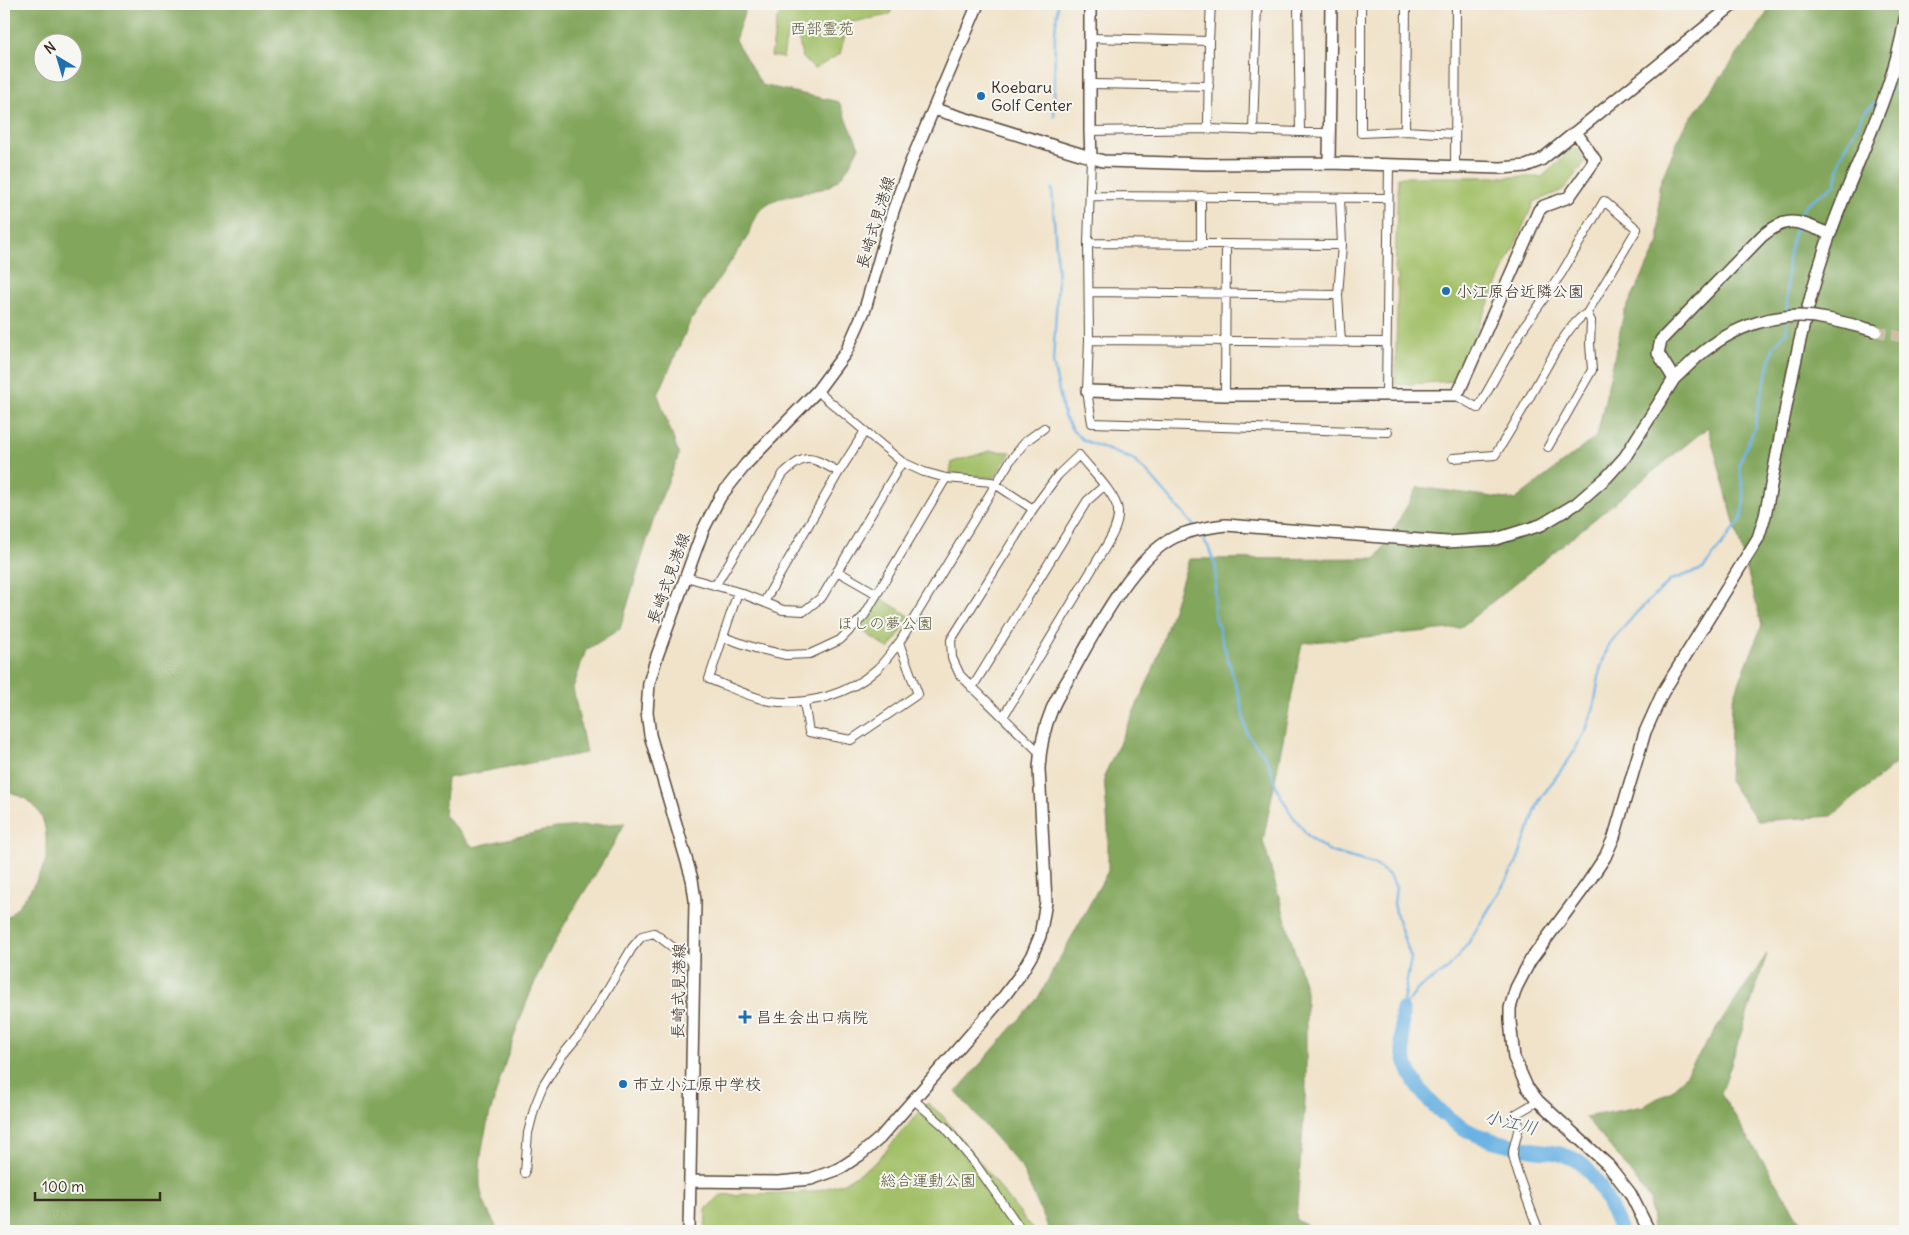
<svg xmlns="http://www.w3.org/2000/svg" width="1909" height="1235" font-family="Delius,'Klee One',sans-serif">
<rect width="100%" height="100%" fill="#f6f6f2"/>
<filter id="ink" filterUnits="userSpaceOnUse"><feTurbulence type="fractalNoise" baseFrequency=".02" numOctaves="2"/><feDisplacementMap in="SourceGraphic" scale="10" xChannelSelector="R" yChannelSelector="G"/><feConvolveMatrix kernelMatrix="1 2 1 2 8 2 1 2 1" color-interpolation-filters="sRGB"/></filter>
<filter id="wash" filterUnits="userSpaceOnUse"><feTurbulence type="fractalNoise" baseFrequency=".0096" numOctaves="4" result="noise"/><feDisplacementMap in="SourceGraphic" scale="20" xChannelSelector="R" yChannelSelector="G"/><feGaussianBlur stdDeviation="1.12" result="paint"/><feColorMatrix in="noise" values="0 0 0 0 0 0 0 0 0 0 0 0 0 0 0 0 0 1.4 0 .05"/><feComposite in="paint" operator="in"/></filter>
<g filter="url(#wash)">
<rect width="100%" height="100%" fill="#f1e3ca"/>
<path fill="#a3c067" stroke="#6f7542" d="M788,4H895L889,15L848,23L840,54L814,69L802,57L798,35L787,33L783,58L771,56L777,19Z
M1575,147L1586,161L1563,190L1534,202L1454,381L1395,385L1398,275L1395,274L1398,177H1542Z
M990,451L1011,452L994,478L950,473L952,462Z
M879,597L911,617L889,649L860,629Z
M927,1103L942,1115L1034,1231H705L706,1209L721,1195L812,1192L844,1183L876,1162Z"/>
<path fill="#82a65c" stroke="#5e683d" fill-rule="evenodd" d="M4,4H747L735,40L762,85L839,102L859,147C850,164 846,176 829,186C824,190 817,189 811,191C776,199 758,198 748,236L690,322L658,395L679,455L657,508L620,629L586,650L573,688L586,753L447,778L444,815L473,847L556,828L625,823C598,875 562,921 538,975C521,1013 508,1053 496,1093C487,1123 478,1154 480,1186C482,1202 491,1218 499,1231H4V921C20,906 35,886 44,865C47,859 46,851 46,845C48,816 33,796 4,791ZM42,42H72V72H42Z
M1770,4H1905V756L1832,816L1758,821L1729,781L1732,701L1762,625L1708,427L1460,628L1302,643L1263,841L1306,991V1086L1296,1220L1318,1231H1050L1021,1167L956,1092L1038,998L1108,871V829L1104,776L1154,668L1189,559L1377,558L1418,487L1515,500L1597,436L1624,313L1659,242V186L1682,130L1765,17Z
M1767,954L1721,1094L1806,1231H1653L1650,1200L1622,1161L1585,1117L1644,1106L1677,1087Z"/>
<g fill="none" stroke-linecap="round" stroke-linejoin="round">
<path stroke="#6cb3e3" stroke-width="2.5" d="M1890,92L1905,81
M1054,117L1055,33L1058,4
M1052,189L1058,279L1053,362L1064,416L1073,431L1083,440L1132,459L1149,474L1195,527
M1799,220L1805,205L1836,184L1840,158L1866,110L1878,101
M1787,313C1787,284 1785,253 1797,225
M1199,534L1208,546L1216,568L1214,613L1240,699L1247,734L1267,759L1278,791L1291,814L1309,837L1328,851L1374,864L1388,874L1396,887L1394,904L1399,924L1411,958L1402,1008
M1402,1010L1418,989L1449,968L1469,942L1516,864L1540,799L1570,758L1586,730L1594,707L1600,670L1608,646L1638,611L1671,580L1703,569L1741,520L1744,497L1739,464L1755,427L1757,411L1774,346L1786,333L1787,321"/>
<path stroke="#6cb3e3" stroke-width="15" d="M1402,1010C1402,1026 1400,1044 1405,1059C1415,1095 1453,1128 1488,1139C1500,1143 1513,1145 1525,1148C1543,1152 1564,1151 1580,1163C1599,1177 1612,1209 1620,1231"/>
</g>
</g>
<g filter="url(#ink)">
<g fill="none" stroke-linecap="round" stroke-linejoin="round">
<path stroke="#cdbea8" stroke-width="11" stroke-dasharray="11 5.5" stroke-linecap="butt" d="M1876,331L1905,338"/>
<defs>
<path id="street" d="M1298,4L1300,131
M1361,4V133L1405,131L1455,134
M1090,38L1209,41
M1091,84L1209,86
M1208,129L1209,41L1211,4
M1090,131L1208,129L1329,133
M1253,131L1257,4
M1405,131L1406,4
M1091,158L1088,243L1089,340L1087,391L1092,423L1388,432
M1455,166L1456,4
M1090,196L1388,198
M1201,196V245
M1340,198L1342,245L1338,295L1341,342
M1088,243L1342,245
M1089,292L1338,295
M1089,340L1386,342
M817,391L902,462L924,472L946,478L992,482L1033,509L951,640L952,658L960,675L1040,753
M1386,394L1389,164
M1225,395L1226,246
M1548,447L1592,370L1590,344L1591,321L1587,313
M1453,458L1495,455C1512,429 1527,402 1542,375C1553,356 1569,323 1587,313L1637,229L1604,201L1561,274L1522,330L1478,408L1455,395
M837,571L877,594
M686,577L738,592L783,610L804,611L822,597L902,462
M715,586L783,474C807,451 812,458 839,472
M738,592L709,679C725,685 754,699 770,701C807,706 849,695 877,669C885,662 892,651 899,643L1010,461L1026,441L1044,428
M764,602L839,472L865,431
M723,637L755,648L786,655L810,654L840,640L864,616L946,478
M972,688L1087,501L1104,486
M804,702L809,732L851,740L918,694L899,643
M1003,717L1103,551C1110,539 1119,526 1118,511C1117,495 1089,468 1079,455L1058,475L1033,509
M914,1100L946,1128L976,1165L1022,1231
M1538,1101L1516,1114C1523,1127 1514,1139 1513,1153C1512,1162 1534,1218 1539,1231
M525,1173L528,1133L535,1106L543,1086L561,1057L584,1029L632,948L642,936L654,933L695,964"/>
<path id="secondary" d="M1090,4V131L1091,158
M934,109L1103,161L1206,164L1329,163L1501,168L1526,166L1541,160L1734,4
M1329,163L1331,4
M1674,379L1658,353L1661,340L1762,236C1790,213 1800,223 1830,234
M1087,391L1225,395H1455L1460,389L1539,210L1544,206L1569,197L1595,160L1576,132
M691,1181L778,1182L811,1179L839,1169L860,1155L880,1138L1005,995L1020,975L1033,953L1040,936L1046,902L1039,769C1040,749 1044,728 1052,709C1057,696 1067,682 1074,669C1095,631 1134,556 1175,537C1190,530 1209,527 1226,525L1447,542L1496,539L1541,525L1576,504L1607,477L1625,457L1674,379L1696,358
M689,1231L695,900L692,879L650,735L647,712L649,683L657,656L703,530L720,497L746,464L817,391L846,352L865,309L893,211L911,162L978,4
M1649,1231L1630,1193L1608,1165L1538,1101L1527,1087L1514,1058L1510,1021V1008L1516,988L1530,961L1587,884L1605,857L1614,837L1645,732L1663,692L1758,538L1765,516C1784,422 1798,325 1830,234C1855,163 1893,95 1905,19"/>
</defs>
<use href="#street" stroke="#564638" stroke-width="10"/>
<use href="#secondary" stroke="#564638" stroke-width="14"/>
<use href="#street" stroke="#fff" stroke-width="8"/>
<use href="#secondary" stroke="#fff" stroke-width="11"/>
<defs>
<path id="secondary-bridge" d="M1696,358C1732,326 1779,309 1827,319C1843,322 1860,327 1876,331"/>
</defs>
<use href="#secondary-bridge" stroke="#564638" stroke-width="14" stroke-linecap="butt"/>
<use href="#secondary-bridge" stroke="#fff" stroke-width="11"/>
</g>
</g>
<g fill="#1f6fb2" stroke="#f6f6f2" stroke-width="2">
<circle cx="981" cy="96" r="5"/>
<circle cx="1446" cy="291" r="5"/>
<path d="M742.5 1009.5h5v5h5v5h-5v5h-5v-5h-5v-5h5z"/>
<circle cx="623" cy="1084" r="5"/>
</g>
<g text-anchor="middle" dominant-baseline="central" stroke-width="4" stroke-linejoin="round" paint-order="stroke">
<g font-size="16" fill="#5a5734" stroke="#f6f6f2">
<text x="822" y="28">西部霊苑</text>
<text x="885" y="623">ほしの夢公園</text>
<text x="928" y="1180">総合運動公園</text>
</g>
<g font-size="16" fill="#3b2a1e" stroke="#f6f6f2" text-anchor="start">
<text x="991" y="87">Koebaru<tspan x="991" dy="18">Golf Center</tspan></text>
<text x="1456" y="291">小江原台近隣公園</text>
<text x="756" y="1017">昌生会出口病院</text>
<text x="633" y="1084">市立小江原中学校</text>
</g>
<g font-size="16" fill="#3b2a1e" stroke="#f6f6f2">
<text transform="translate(875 222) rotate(-73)">長崎式見港線</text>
<text transform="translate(668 578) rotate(-70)">長崎式見港線</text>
<text transform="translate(678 991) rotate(-89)">長崎式見港線</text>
</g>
<g font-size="18" font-style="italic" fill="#4c5a63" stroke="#f6f6f2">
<text transform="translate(1511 1122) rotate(14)">小江川</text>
</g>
</g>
<rect width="1909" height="1235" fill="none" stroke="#f6f6f2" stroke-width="20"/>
<g transform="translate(58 58) rotate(322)"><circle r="24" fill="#f6f6f2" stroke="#aba49d"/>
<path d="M0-4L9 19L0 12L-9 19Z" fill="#1f6fb2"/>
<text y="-8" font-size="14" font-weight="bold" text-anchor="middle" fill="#3b2a1e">N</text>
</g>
<path d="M35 1192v8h125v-8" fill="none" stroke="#3b2a1e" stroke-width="2.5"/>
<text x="42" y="1192" font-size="15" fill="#3b2a1e" stroke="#f6f6f2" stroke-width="4" paint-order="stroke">100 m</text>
</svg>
